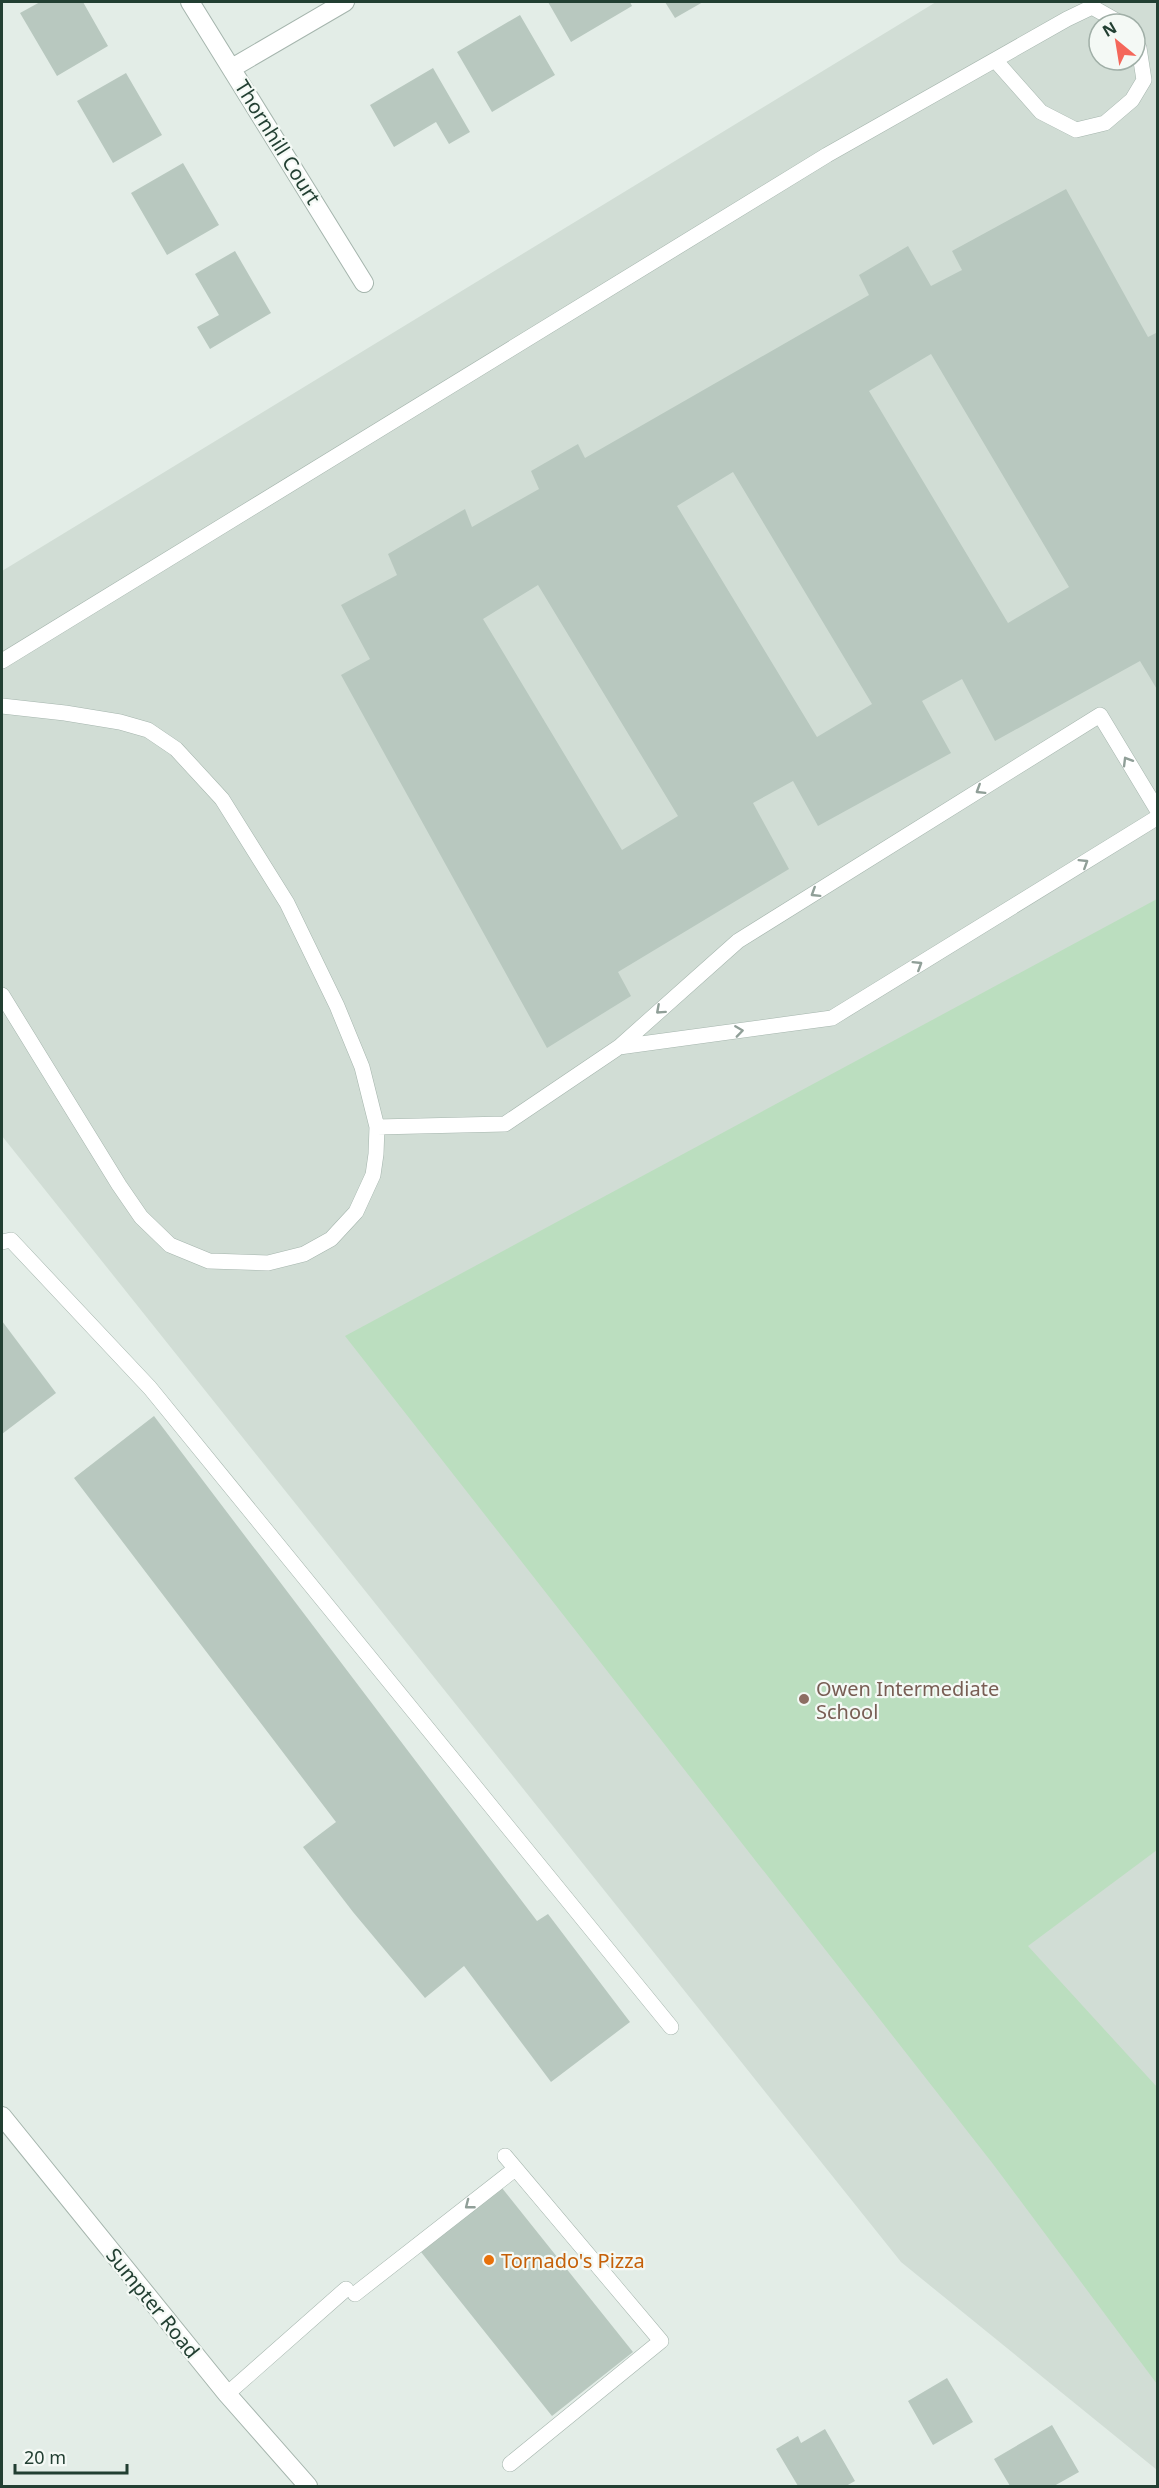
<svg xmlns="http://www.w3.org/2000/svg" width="1159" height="2488" font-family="'Noto Sans',sans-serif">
<rect width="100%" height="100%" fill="#e3ede7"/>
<path fill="#d1ddd5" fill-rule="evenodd" d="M936,2H1157V2470L901,2262L2,1136V571ZM1099,24H1135V60H1099Z"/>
<path fill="#bbdebf" d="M1157,899V1850L1028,1946L1157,2087V2384L993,2164L345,1336Z"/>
<path fill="#b8c8bf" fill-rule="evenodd" d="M40,2H83L108,46L57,76L20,13Z
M548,2H630L632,6L571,42Z
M665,2H703L675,18Z
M520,15L555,75L492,112L457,52Z
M433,68L470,132L449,144L436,122L394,147L370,105Z
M126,73L162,135L113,163L77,101Z
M183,163L219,225L167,255L131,193Z
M1066,189L1148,337L1158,332V691L1140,661L995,741L962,679L922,701L951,753L818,826L793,781L753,803L789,869L618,972L631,996L547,1048L341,675L370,659L341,605L397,575L388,554L465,509L472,527L539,489L531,471L578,444L585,458L869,295L859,275L908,246L931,286L962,270L952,251ZM931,354L1069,587L1008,623L869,391ZM733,472L872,704L817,737L677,506ZM538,585L678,816L622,850L483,619Z
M235,251L271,313L210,349L197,327L219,315L195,274Z
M2,1321L56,1393L2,1434Z
M154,1416L537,1921L548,1914L630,2022L551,2082L464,1966L425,1998L353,1912L303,1847L336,1822L74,1478Z
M502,2188L633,2352L552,2416L421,2252Z
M947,2378L973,2422L933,2445L908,2401Z
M1052,2425L1079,2472L1054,2486H1010L994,2459Z
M825,2429L855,2481L846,2486H798L776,2449L798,2436L801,2443Z"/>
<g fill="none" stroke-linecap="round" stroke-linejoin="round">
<defs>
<path id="service" d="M995,60L1041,112L1076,130L1105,123L1132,100L1144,80L1139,48L1135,43
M2,661L827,155L1067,19L1092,7L1122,24
M2,706L65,713L120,722L148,730L176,749L222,799L287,903L337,1006L362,1067L377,1127L376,1154L373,1175L356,1212L331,1239L304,1254L268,1263L209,1261L170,1245L141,1217L119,1185L2,995
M619,1047L832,1018L1158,817
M377,1127L505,1124L619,1047L738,941L1100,715L1158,811
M2,1242L11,1240L150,1388L671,2027
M505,2156L661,2341L510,2464
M355,2294L515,2169
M227,2394L346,2289"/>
<path id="minor" d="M190,2L364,283
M232,68L345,2"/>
<path id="tertiary" d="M2,2116L227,2394L308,2486"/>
</defs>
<use href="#service" stroke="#a5b5ad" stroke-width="16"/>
<use href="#minor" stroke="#a5b5ad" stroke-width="20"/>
<use href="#tertiary" stroke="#a5b5ad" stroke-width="20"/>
<use href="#service" stroke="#fff" stroke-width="15"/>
<use href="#minor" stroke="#fff" stroke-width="18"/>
<use href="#tertiary" stroke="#fff" stroke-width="18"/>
</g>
<defs><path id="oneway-chevron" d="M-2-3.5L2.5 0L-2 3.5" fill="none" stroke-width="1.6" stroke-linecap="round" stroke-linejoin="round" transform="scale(1.5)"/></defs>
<g stroke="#909f98">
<use href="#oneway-chevron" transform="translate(1127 761) rotate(-121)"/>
<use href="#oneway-chevron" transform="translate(980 790) rotate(148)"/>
<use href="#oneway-chevron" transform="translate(1084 863) rotate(-32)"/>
<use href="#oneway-chevron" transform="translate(815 893) rotate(148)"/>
<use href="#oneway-chevron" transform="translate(918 965) rotate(-32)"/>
<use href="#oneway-chevron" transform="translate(660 1010) rotate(138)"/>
<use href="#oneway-chevron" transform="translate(739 1031) rotate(-8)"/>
<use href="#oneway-chevron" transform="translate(469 2205) rotate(142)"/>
</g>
<circle fill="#8d6e63" stroke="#f4f9f5" stroke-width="2" cx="804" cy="1699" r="6"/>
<circle fill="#e8710a" stroke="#f4f9f5" stroke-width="2" cx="489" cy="2260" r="6"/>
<g text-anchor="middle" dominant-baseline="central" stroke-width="4.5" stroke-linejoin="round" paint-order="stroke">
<g font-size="20" fill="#223f32" stroke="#f4f9f5">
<text transform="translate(278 142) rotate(58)">Thornhill Court</text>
<text transform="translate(153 2303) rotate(51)">Sumpter Road</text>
</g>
<g font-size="20" fill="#785e54" stroke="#f4f9f5" text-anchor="start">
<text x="816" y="1688">Owen Intermediate<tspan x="816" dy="23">School</tspan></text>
</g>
<g font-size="20" fill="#c56008" stroke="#f4f9f5" text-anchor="start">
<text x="501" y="2260">Tornado's Pizza</text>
</g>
</g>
<rect width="1159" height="2488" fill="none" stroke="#223f32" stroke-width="6"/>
<g transform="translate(1117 42) rotate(330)"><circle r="28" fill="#f4f9f5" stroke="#a0afa7" stroke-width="1.5"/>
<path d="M0-4.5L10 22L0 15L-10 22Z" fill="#f4675a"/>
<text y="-9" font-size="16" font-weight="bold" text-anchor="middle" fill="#223f32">N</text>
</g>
<path d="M15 2464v9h112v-9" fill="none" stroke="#223f32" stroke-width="3"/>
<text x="24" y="2464" font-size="18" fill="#223f32" stroke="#f4f9f5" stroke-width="4.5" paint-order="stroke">20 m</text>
</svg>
